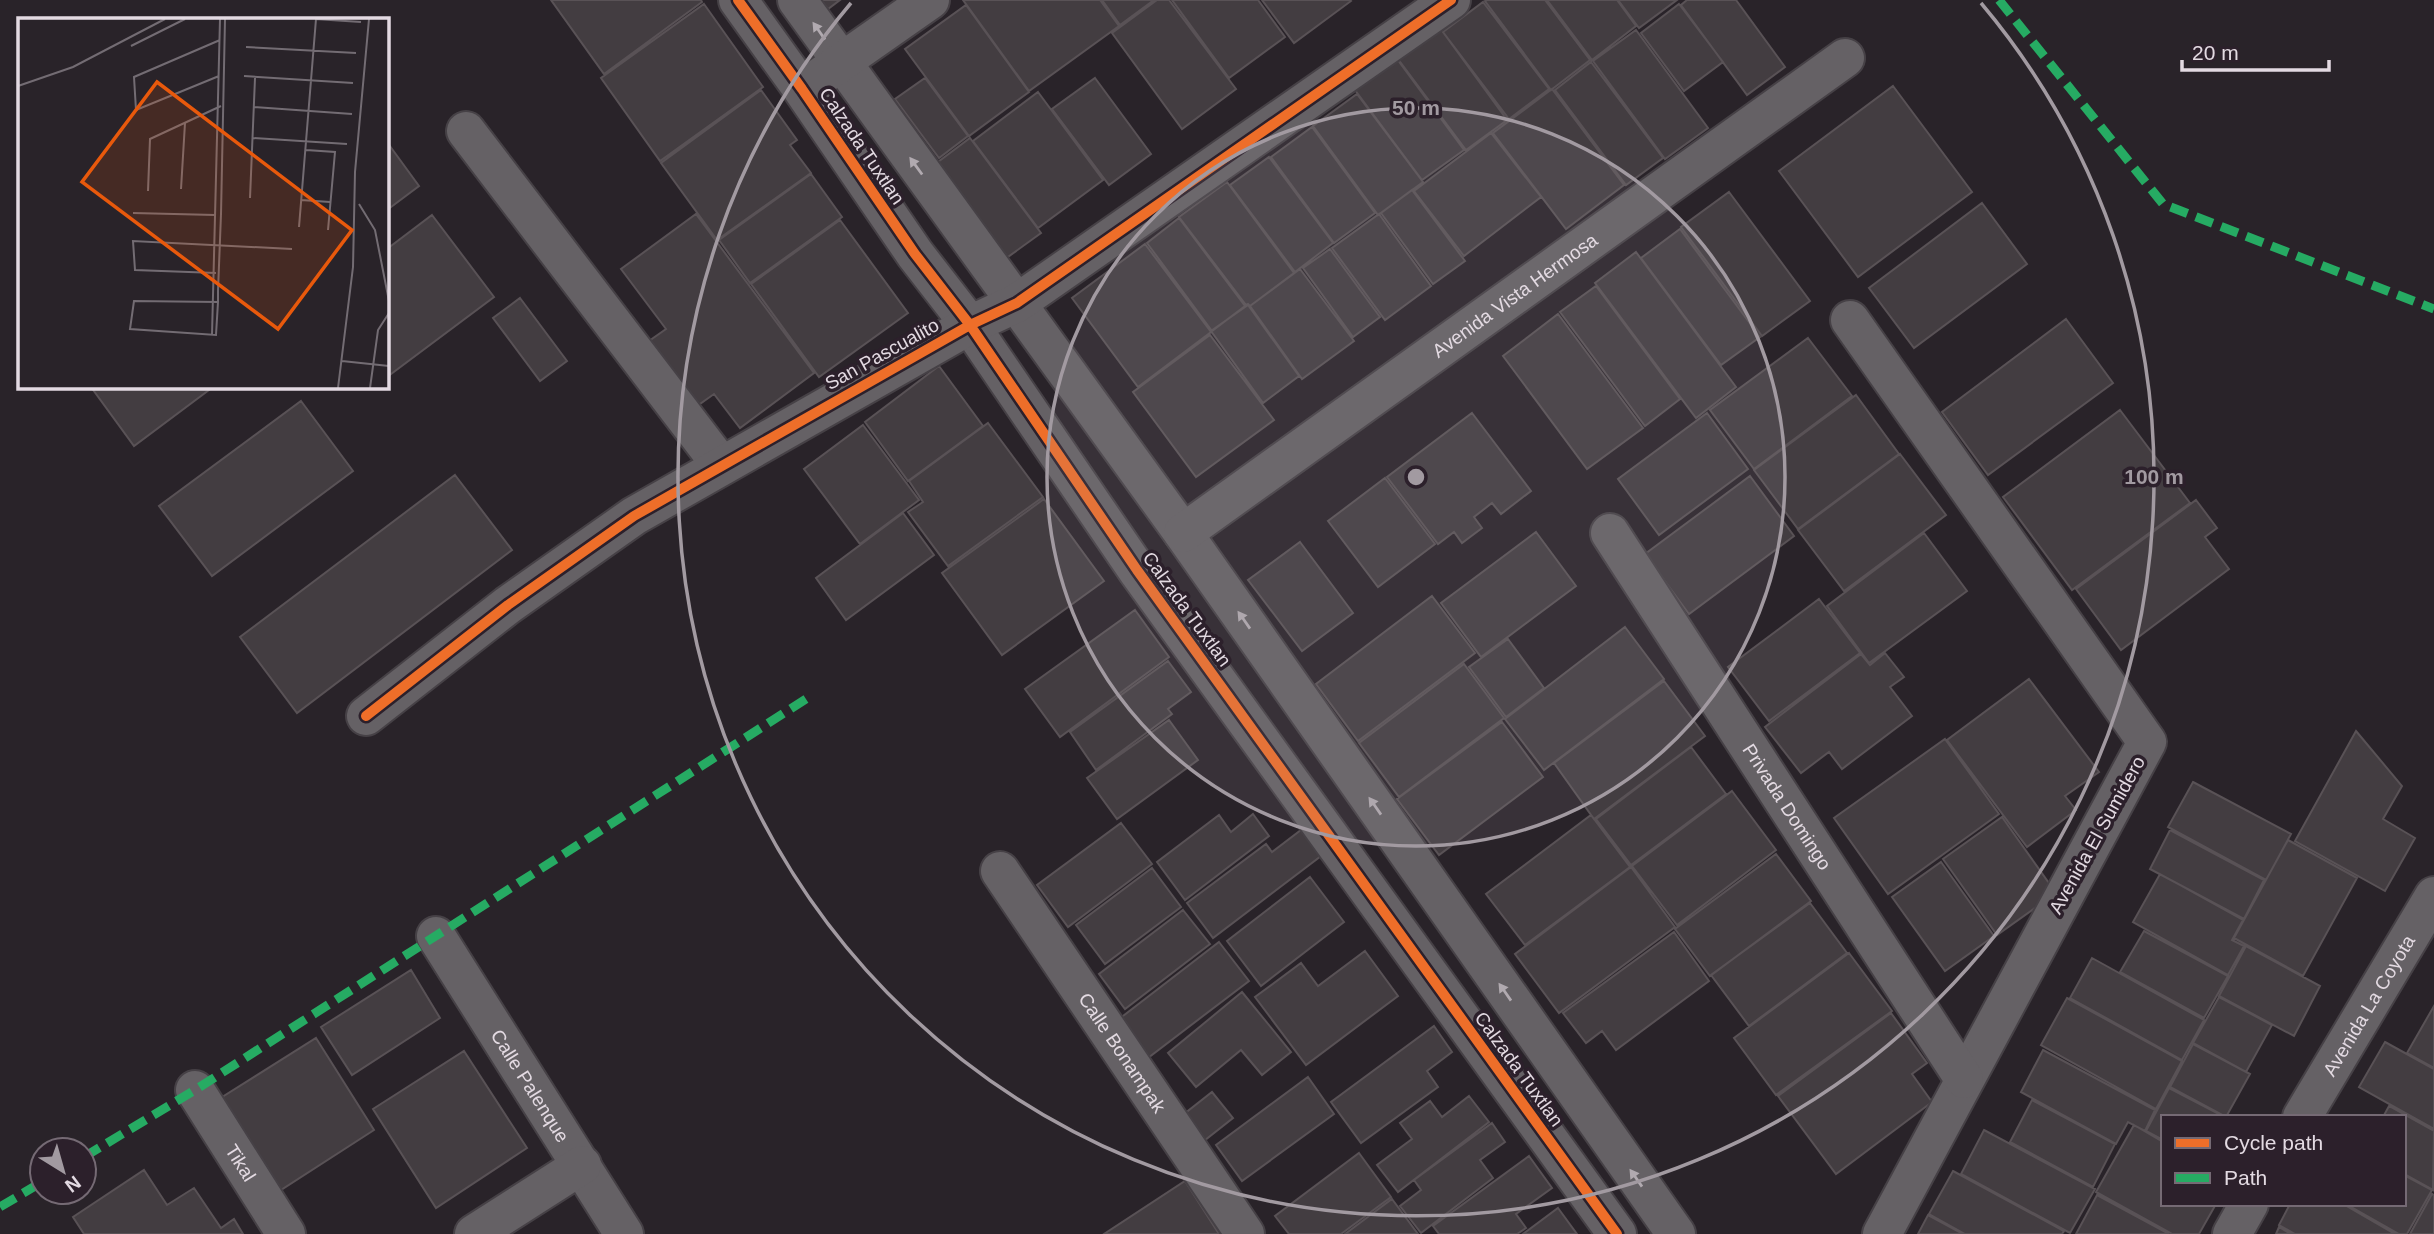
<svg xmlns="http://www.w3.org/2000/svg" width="2434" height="1234" font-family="Helvetica,sans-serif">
<rect width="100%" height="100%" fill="#292329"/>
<path fill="#433d41" stroke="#595256" stroke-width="2" d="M551,0H701L702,2L604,74Z
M821,0H840L828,9Z
M963,0H1100L1119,26L1029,91Z
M1102,0H1154L1120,25Z
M1157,0H1169L1236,89L1182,129L1112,33Z
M1172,0H1258L1285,37L1229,78Z
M1262,0H1350L1351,1L1294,43Z
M1487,0H1545L1590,60L1551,90L1485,1Z
M1547,0H1617L1636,26L1592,60Z
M1618,0H1677L1639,28Z
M1687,0H1736L1785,67L1747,95L1681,5Z
M1483,2L1549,89L1509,119L1443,32Z
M704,4L763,87L660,161L601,78Z
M1679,4L1723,62L1684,91L1641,33Z
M966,5L1029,92L969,136L905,49Z
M1440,28L1507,120L1466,150L1398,59Z
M1636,30L1708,128L1665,159L1593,61Z
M1397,59L1464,150L1422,180L1355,90Z
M1591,62L1663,158L1626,185L1555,90Z
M925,78L968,136L939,158L895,99Z
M1095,78L1151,154L1109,185L1052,109Z
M1893,86L1972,192L1858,277L1779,171Z
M1552,89L1624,185L1566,229L1493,133Z
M761,90L797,140L790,145L811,173L717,240L661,163Z
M1038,92L1103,180L1038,228L973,141Z
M1357,94L1423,182L1378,215L1313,126Z
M1312,127L1375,213L1334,243L1271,157Z
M1491,133L1541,197L1464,256L1414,191Z
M970,138L1041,233L1001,262L930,168Z
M387,142L419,186L387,210Z
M1269,157L1333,243L1295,272L1230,185Z
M811,174L842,217L750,283L719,240Z
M1227,182L1294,273L1250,306L1248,304L1246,305L1179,217Z
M1412,190L1465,261L1433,284L1381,213Z
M1729,192L1810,301L1762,336L1681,227Z
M1982,203L2027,264L1914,348L1869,288Z
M696,214L814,373L740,428L714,394L697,406L649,341L666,329L621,269Z
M1379,214L1431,286L1385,320L1332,248Z
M432,215L494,297L387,377V249Z
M1179,218L1245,306L1212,331L1147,243Z
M840,220L908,313L819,377L751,284Z
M1680,229L1760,337L1721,365L1641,258Z
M1145,244L1211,332L1138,387L1072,298Z
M1330,249L1380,317L1353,337L1303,268Z
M1636,252L1736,387L1696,418L1595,283Z
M1300,269L1354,341L1302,379L1250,306Z
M1596,286L1680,399L1645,426L1560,312Z
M520,298L567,361L540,381L493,318Z
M1248,305L1299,376L1263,403L1211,331Z
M1558,314L1643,428L1587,469L1503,356Z
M2066,319L2113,383L1988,475L1942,412Z
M1210,335L1274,420L1196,477L1133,392Z
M1808,338L1852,396L1754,469L1710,410Z
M939,366L983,426L908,481L865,422Z
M91,387H213L134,446Z
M1856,395L1899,454L1798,529L1754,470Z
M301,401L353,471L212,576L159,506Z
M2120,410L2190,503L2072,590L2003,497Z
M1472,413L1531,491L1501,514L1492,503L1474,517L1482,528L1462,543L1454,532L1438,544L1387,477Z
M1707,413L1748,469L1659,535L1618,479Z
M988,423L1043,497L948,566L908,512L923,502L909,481Z
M863,425L919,500L860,544L804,469Z
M1900,454L1946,515L1844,591L1798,530Z
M455,475L512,550L297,713L240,637Z
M1750,476L1794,536L1689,614L1645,554Z
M1385,478L1435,544L1378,587L1328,521Z
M1044,499L1104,581L1002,655L942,573Z
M2196,500L2217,528L2205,537L2229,569L2121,650L2076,589Z
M903,513L934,555L846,620L816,578Z
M1536,532L1576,586L1481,657L1441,603Z
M1924,533L1967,591L1869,663L1827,606Z
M1300,542L1353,613L1302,651L1248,580Z
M1432,596L1475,653L1358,741L1316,684Z
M1819,599L1860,653L1769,721L1728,667Z
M1135,610L1169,657L1060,737L1025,689Z
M1625,627L1664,679L1544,770L1505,719Z
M1508,639L1544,688L1506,717L1469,667Z
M1885,653L1904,677L1890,687L1912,716L1842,769L1829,752L1801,773L1765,727L1861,654L1870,665Z
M1168,661L1191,692L1168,709L1172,714L1096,770L1070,732Z
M1464,664L1504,718L1399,797L1359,743Z
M2029,679L2099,772L2065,796L2076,810L2027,847L1947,740Z
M1664,681L1705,736L1594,819L1554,763Z
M1169,720L1198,760L1117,819L1087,778Z
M1502,722L1543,777L1439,855L1397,799Z
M2356,731L2402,786L2383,819L2415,838L2385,891L2295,841Z
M1945,739L1999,814L1888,894L1834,818Z
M1691,747L1726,794L1631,865L1596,819Z
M2193,782L2291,834L2266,880L2168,827Z
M1732,791L1776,850L1677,925L1632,866Z
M1253,814L1269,836L1185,900L1157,862L1219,815L1231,832Z
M1591,815L1630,867L1525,945L1486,894Z
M2002,817L2056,893L1997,935L1943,859Z
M1121,823L1152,864L1068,927L1037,885Z
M1301,830L1321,856L1213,938L1187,903L1266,844L1272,852Z
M2170,830L2264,880L2244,919L2150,869Z
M2288,840L2357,878L2303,976L2234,938Z
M1776,854L1811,901L1710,976L1675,929Z
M1941,862L1994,936L1945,971L1892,897Z
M1631,867L1675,927L1559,1013L1515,954Z
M1152,868L1181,907L1105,964L1076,925Z
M2160,874L2243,920L2232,940L2244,946L2228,975L2133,922Z
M1310,877L1344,922L1261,986L1227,941Z
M1810,903L1847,953L1749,1026L1711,975Z
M1183,910L1210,944L1125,1009L1099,974Z
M2144,931L2228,976L2204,1018L2120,972Z
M1674,932L1709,981L1616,1050L1602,1031L1586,1043L1563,1013Z
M1219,942L1249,981L1140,1064L1110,1026Z
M2246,946L2320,986L2294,1036L2219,996Z
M1365,951L1398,996L1306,1065L1255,997L1301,963L1318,986Z
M1849,953L1892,1011L1776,1095L1734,1038Z
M2092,958L2204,1020L2182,1060L2070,998Z
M411,970L440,1018L352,1075L321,1027Z
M1242,992L1291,1052L1262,1075L1241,1050L1196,1087L1168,1053Z
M2219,997L2272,1025L2246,1072L2193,1043Z
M2067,998L2182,1061L2156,1109L2041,1045Z
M2434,1006V1068L2407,1053Z
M1891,1013L1927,1063L1912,1074L1932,1102L1836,1174L1778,1096Z
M1434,1026L1452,1052L1427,1071L1438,1087L1361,1143L1331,1102Z
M316,1038L374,1130L270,1197L211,1104Z
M2385,1042L2434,1069V1129L2359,1087Z
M2193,1044L2250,1074L2226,1117L2170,1087Z
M2043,1050L2155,1110L2145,1131L2128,1122L2116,1144L2021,1092Z
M464,1051L527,1148L436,1208L373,1109Z
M1308,1077L1334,1114L1242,1181L1216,1145Z
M2169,1088L2221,1115L2220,1117H2163V1140L2146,1131Z
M1212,1092L1233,1118L1200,1144L1179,1118Z
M1469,1096L1489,1122L1398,1192L1377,1165L1412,1139L1400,1123L1430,1101L1442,1117Z
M2032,1100L2115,1144L2093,1187L2010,1142Z
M2389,1106L2434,1131L2433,1190L2404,1174V1117H2383Z
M1492,1123L1505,1142L1480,1160L1493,1178L1421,1233L1400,1206L1421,1190L1414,1180Z
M2134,1125L2163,1142V1204H2216L2199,1234H2172L2096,1192Z
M1984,1130L2095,1189L2070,1233L1961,1174Z
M1359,1153L1391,1197L1341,1234H1289L1275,1216Z
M1529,1156L1552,1188L1516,1214L1526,1228L1517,1234H1439L1433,1226Z
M144,1170L167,1205L194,1188L221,1228L234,1219L243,1234H84L73,1217Z
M1953,1171L2064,1231L2062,1234H1965L1929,1214Z
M2404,1175L2432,1190L2407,1234H2399L2346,1204H2404Z
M1185,1181L1219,1234H1104Z
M2432,1194L2434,1195V1234H2410Z
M2097,1195L2169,1234H2076Z
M1392,1199L1418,1234H1345Z
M2290,1204H2343L2395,1234H2295L2279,1225Z
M1558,1208L1577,1234H1523Z
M1928,1215L1963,1234H1918Z
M2279,1227L2291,1234H2276Z"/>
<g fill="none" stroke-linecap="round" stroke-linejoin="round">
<defs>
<g id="minor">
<path d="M738,0L802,89L915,254L970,325L1137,570L1617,1234"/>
<path d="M797,0L1183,533L1676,1234"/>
<path d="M820,77L930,0"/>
<path d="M466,131L721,465"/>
<path d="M1850,320L2147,742L1882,1234"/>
<path id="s1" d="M1183,533L1845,58"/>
<path id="s2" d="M1610,533L1964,1079"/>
<path d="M366,716L508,605L634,516L970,325L1017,303L1451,0"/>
<path id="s3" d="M1000,871L1245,1234"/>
<path id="s4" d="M436,936L624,1234"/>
<path id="s5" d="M195,1090L286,1234"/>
<path id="s6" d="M2302,1117L2434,896"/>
<path d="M474,1234L582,1165"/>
<path d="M2232,1234L2249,1204"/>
</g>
</defs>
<use href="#minor" stroke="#464146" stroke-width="42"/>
<use href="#minor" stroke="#656165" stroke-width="38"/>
<path stroke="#26ab63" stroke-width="9" stroke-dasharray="18 9" stroke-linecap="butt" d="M1999,0L2163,204L2434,309
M84,1157L195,1090L806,699
M0,1207L42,1182"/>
<defs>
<path id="cycleway" d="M738,0L802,89L915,254L970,325L1137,570L1617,1234
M366,716L508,605L634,516L970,325L1017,303L1451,0"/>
</defs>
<use href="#cycleway" stroke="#2c202b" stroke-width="15"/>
<use href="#cycleway" stroke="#ee6e29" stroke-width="10"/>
</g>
<defs><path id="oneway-solid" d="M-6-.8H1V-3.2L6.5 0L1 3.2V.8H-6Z" transform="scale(1.75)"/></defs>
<g fill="#b1aab0">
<use href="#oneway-solid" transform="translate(819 31) rotate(-125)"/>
<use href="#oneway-solid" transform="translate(916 166) rotate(-126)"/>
<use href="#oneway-solid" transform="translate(1244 620) rotate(-125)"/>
<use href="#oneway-solid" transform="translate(1375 806) rotate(-125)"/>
<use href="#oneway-solid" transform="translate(1505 992) rotate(-125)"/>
<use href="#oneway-solid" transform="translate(1636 1178) rotate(-125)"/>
</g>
<circle cx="1416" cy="477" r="369" fill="#a29aa1" fill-opacity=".12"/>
<g fill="none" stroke="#a29aa1" stroke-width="3.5">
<circle cx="1416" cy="477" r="369"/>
<path d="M1981 3A738 738 0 1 1 851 3"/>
</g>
<g text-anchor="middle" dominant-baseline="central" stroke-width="7" stroke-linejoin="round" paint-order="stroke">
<g font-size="19" fill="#e3dae2" stroke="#2c202b">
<text transform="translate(862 146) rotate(56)">Calzada Tuxtlan</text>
<text stroke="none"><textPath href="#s1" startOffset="408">Avenida Vista Hermosa</textPath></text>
<text transform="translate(882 354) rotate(-29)">San Pascualito</text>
<text transform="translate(1187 609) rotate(54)">Calzada Tuxtlan</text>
<text stroke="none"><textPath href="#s2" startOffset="326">Privada Domingo</textPath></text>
<text transform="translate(2097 835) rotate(-61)">Avenida El Sumidero</text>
<text stroke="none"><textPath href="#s6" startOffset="130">Avenida La Coyota</textPath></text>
<text stroke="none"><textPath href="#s3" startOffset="219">Calle Bonampak</textPath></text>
<text transform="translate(1519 1069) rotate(54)">Calzada Tuxtlan</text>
<text stroke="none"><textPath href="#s4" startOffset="177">Calle Palenque</textPath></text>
<text stroke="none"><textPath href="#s5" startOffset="86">Tikal</textPath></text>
</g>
</g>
<g transform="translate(18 18)">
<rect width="371" height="371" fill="#292329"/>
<path fill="none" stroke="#736c73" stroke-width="2" d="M297,1L343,4M113,28L167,1M228,29L338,35M201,58L118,92L116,59L202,22M226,58L335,65M0,68L55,49L147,1M236,89L334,96M235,120L329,126M288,132L317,134L310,212M163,171L167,105M130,173L132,121L203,88M232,180L237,60M283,182L312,184M341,186L357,212L371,283M115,195L197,197M281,209L298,1M198,255L117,252L115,223L274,231M200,284L116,283L112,311L198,317L200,284V273L203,196L207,1M194,317L202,1M324,343L371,348M320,370L335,249L337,154L351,1M352,370L360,312L371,295"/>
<path fill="#e8590c" fill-opacity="0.15" stroke="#e8590c" stroke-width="3.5" d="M139,64L334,212L260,311L64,164Z"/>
<rect width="371" height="371" fill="none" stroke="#e3dae2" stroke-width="3.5"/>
</g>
<circle cx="1416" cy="477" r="10" fill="#a29aa1" stroke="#2c202b" stroke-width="3.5"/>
<g font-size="21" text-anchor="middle" font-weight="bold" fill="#a29aa1" stroke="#2c202b" stroke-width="7" stroke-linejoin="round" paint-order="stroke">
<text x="1416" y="115">50 m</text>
<text x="2154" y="484">100 m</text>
</g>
<rect x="2161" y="1115" width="245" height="91" fill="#2c202b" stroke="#756a74" stroke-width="2"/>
<rect x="2175" y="1138" width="35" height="10" fill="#ee6e29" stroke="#756a74" stroke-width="2"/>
<text x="2224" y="1150" font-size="21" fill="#e3dae2">Cycle path</text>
<rect x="2175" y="1173" width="35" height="10" fill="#26ab63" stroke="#756a74" stroke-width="2"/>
<text x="2224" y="1185" font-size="21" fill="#e3dae2">Path</text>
<g transform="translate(63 1171) rotate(143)"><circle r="33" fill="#2c202b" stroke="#756a74" stroke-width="2"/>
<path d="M0-5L12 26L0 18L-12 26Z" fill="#a29aa1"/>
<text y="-10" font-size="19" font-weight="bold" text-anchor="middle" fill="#e3dae2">N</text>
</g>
<path d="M2182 60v10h147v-10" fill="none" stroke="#e3dae2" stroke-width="3.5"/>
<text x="2192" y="60" font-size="21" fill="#e3dae2" stroke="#2c202b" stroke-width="5" paint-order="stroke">20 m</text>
</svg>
